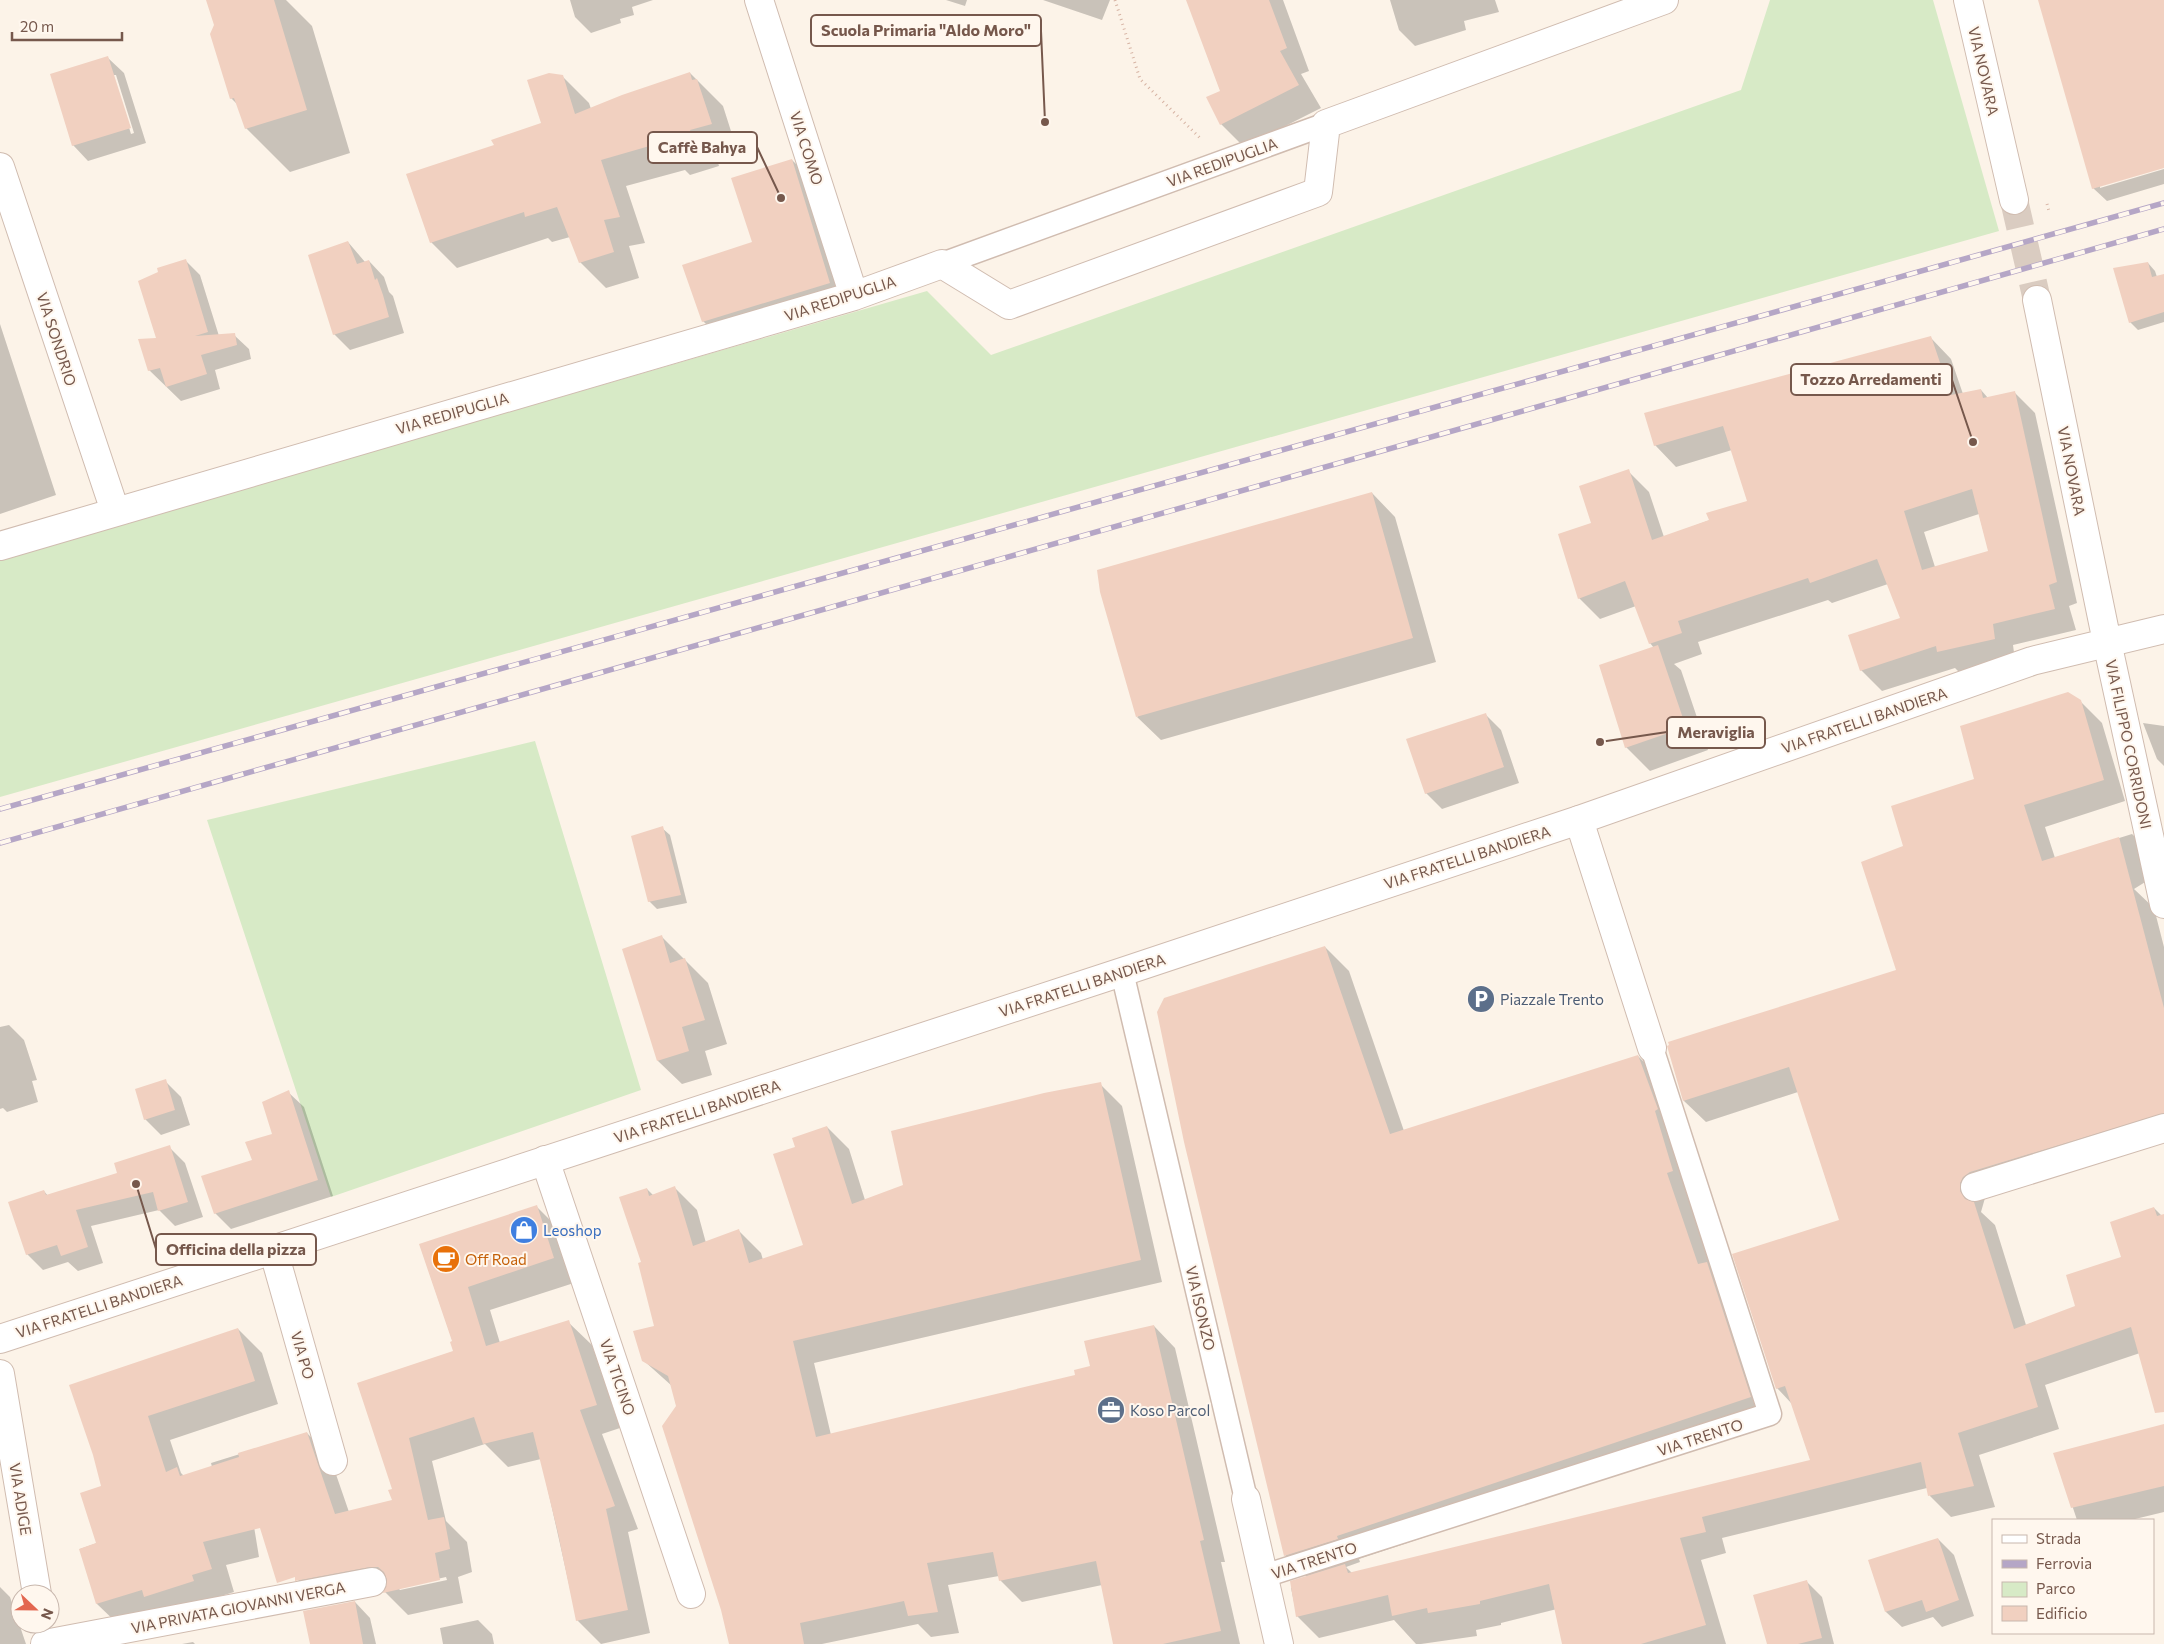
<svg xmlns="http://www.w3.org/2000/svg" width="2164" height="1644" font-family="Commissioner,sans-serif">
<rect width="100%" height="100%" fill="#fcf3e8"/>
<path fill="#d7eac6" d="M1770,0H1933L1999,231L0,797V559L927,291L991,355L1741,90Z
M535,741L641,1090L331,1197L207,820Z"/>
<path fill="#0003" fill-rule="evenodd" d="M213,0H286L312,26L350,153L290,172L246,128L238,105L231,98L215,25Z
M570,0H653L632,7L634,15L620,19L621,23L591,33L575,17Z
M946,0H967L965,6Z
M1043,0H1110L1102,20Z
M1187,0H1283L1309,71L1301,74L1321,108L1244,147L1221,124V92Z
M1390,0H1495L1499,12L1464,21L1466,30L1415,46L1399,30Z
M2039,0H2164V166L2100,185V188L2164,169V184L2107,201L2093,188Z
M108,58L124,73L146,143L88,161L73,145ZM113,75H116L134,133L131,134Z
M690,73L723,106L737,150L716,156L719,166L690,175L685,170L626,186L645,243L629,246L639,278L606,288L580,262L570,237L552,242L548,238L457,268L431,242L496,146L543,124L562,76L589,103L591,109Z
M792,160L813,181L851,304L724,342L703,321L754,243Z
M348,242L365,262L369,261L384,277L389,292L393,296L404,333L350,350L334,334Z
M185,260L200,275L219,336L234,335L249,349L251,359L215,370L220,389L181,401L149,370L157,339L160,273Z
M2148,263L2155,271L2157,277L2164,275V322L2138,330L2130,322Z
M0,324L56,495L0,514Z
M1930,337L1951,359L1963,394L1981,390L1988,398L2014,392L2035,413L2077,603L2069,606L2076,630L2013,645L2015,660L1960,673L1955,668L1882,691L1861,670L1902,619L1888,584L1832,603L1828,600L1698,642L1702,654L1674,664L1681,670L1708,750L1650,771L1626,747L1654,648L1650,643L1636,606L1600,619L1579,598L1593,524L1628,471L1649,492L1664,537L1710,520L1748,502L1732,450L1676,467L1655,445ZM1979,514L1989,552L1935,567L1924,532Z
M1372,493L1395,517L1436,662L1161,740L1137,717Z
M2080,701L2102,723L2125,801L2045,827L2055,858L2132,834L2154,855L2158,874L2134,889L2154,908L2164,947V1140L1985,1198L1981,1212L1995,1225L2026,1325L2077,1307L2123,1258L2154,1208L2162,1216L2164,1215V1391L2140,1353L2045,1385L2059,1429L1979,1455L1995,1507L1951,1517L1930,1496L1927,1488L1722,1538L1726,1553L1701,1560L1726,1644H1563L1557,1609L1501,1623V1625L1476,1630L1477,1636L1421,1644H1416L1394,1620L1319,1638L1297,1616L1291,1588L1307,1577L1285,1555L1185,1142L1158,1012L1325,947L1349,971L1404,1131L1638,1056L1662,1080L1774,1421L1359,1559L1360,1562L1346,1567L1352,1573L1811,1461L1792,1404L1777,1388L1840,1221L1798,1092L1706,1122L1684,1101L1669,1047L1898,971L1904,846L1976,780Z
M1485,714L1501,730L1519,783L1442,809L1426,793Z
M2143,723L2164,726V766L2157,759Z
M662,828L670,835L687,903L657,909L649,901Z
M662,937L708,983L727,1044L705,1051L712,1075L682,1084L658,1061Z
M9,1025L24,1040L37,1080L32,1081L38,1102L7,1112L3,1108L0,1109V1027Z
M165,1081L181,1097L190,1125L161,1135L145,1119Z
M1100,1084L1122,1106L1162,1282L814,1363L831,1435L1076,1376L1154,1326L1175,1348L1225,1562H1221L1240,1644H1114L1102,1585L1022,1602L1000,1580L999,1576L948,1585L959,1633L931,1637L918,1624L822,1644H730L672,1386L643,1360L655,1327L642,1263L647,1189L653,1195L675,1188L697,1210L706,1243L739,1231L761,1253L763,1260L805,1245L796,1148L827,1127L849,1149L865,1200L904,1186Z
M288,1092L304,1107L333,1196L231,1229L215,1213L274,1135Z
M169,1147L185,1163L203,1217L175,1226L159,1210L91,1226L103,1263L78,1271L68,1262L43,1270L27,1254L44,1191L48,1196L119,1174Z
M537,1207L560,1230L577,1282L490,1310L500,1343L568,1322L592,1345L620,1428L602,1434L638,1529L628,1532L650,1633L601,1644L577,1620L541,1459L508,1467L485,1444L432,1461L446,1521L467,1542L472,1572L458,1577L463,1603L408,1615L384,1591L321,1603L298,1580L250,1502L259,1557L226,1565L234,1592L121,1627L97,1604L80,1549L97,1543L102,1487L95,1454L238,1329L262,1353L278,1404L170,1440L181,1473L184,1476L212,1467L211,1463L307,1433L330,1457L349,1512L393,1501L394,1490L358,1384L455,1352L453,1342L420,1245ZM446,1577L447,1580L400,1590L398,1588Z
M2164,1425V1512L2131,1520H2077L2055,1454Z
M1938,1539L1954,1555L1974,1616L1942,1627L1933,1617L1902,1627L1886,1612L1869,1561Z
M1806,1581L1822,1597L1834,1644H1768Z
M0,1587L10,1597L26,1644H0Z
M355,1602L370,1618L376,1644H312Z
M478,1620L492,1634L494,1644H443L440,1628Z
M193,1642L195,1644H182Z"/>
<path fill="#f1d0c0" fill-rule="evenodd" d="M206,0H274L307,110L245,129L234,98L230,99L210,34L214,25Z
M1186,0H1269L1287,48L1280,51L1299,85L1220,125L1206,97L1220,91Z
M2038,0H2164V168L2092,189Z
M108,56L131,128L72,146L50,74Z
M690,72L692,80L697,79L712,124L690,130L693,140L662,149L660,143L601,160L620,217L604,220L614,252L579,263L557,207L525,217L524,212L430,243L406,174L494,145L491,140L541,123L527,80L549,73L563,75L575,114L622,95Z
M792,159L830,283L702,322L682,265L752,242L731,178Z
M348,241L357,264L369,260L375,280L377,278L383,295L389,317L333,335L308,255Z
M186,259L208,332L195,336L235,333L237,345L201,355L207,374L166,387L160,368L148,371L138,339L156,338L138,281L158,272L157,268Z
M2148,262L2152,277L2164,274V312L2129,323L2113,268Z
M1931,336L1951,395L1981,389L1983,398L2015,391L2057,582L2049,585L2055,609L1993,624L1995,639L1937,652L1936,646L1860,671L1848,635L1900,618L1877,559L1810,583L1808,578L1678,621L1682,633L1649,644L1625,581L1578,599L1558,534L1591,523L1579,486L1629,469L1652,540L1709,520L1706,513L1747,501L1723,426L1654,446L1644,413ZM1972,489L1988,551L1922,570L1904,511Z
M1372,492L1413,638L1136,717L1100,592L1097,570Z
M1658,645L1686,727L1625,748L1599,665Z
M2068,692L2081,700L2104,780L2024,805L2042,861L2119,837L2164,1008V1113L1970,1172L1963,1177L1960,1183V1191L1965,1199L1974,1202L2014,1329L2075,1306L2066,1275L2121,1257L2110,1222L2154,1207L2157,1216L2164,1214V1412L2155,1413L2131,1327L2025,1364L2038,1407L1958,1433L1974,1486L1928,1496L1921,1462L1702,1517L1706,1532L1680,1538L1706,1625L1641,1644H1562L1549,1584L1480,1601V1604L1428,1613L1427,1608L1392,1616L1388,1595L1296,1617L1290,1581L1345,1564L1348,1573L1810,1460L1785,1386L1776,1389L1732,1254L1839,1220L1789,1067L1683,1101L1667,1046L1669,1045L1668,1042L1896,970L1861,862L1903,846L1891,806L1974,779L1960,726Z
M1486,713L1504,767L1425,794L1406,739Z
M663,826L681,895L648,902L631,836Z
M662,935L670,963L685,958L705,1020L682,1027L689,1051L657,1061L622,949Z
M1325,946L1390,1134L1638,1055L1658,1109L1655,1111L1673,1171L1667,1173L1698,1264L1707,1262L1751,1397L1337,1536L1338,1539L1284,1556L1184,1142L1157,1012L1164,998Z
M166,1079L175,1110L144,1120L135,1089Z
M1101,1082L1141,1260L793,1341L816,1437L1075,1375L1074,1370L1090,1366L1084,1341L1154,1325L1204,1540L1200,1541L1221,1631L1163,1644H1113L1096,1561L999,1581L993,1552L927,1563L938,1612L908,1616L904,1601L800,1623L804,1644H729L721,1610L662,1426L676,1406L668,1376L642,1361L633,1331L654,1326L638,1263L641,1262L619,1197L647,1188L649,1196L675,1186L693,1246L739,1229L749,1263L803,1245L773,1154L795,1147L792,1138L827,1126L852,1204L903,1185L891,1131L1044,1093Z
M289,1090L318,1180L214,1214L201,1176L252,1160L245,1142L272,1134L262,1102Z
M170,1145L188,1202L158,1211L153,1192L76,1210L88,1247L61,1256L57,1245L26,1255L8,1202L44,1190L46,1195L117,1173L114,1163Z
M537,1205L554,1258L468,1287L486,1346L569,1320L597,1405L580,1410L615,1506L606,1509L628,1610L576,1621L558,1533L533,1432L483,1444L474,1417L409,1438L428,1520L444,1517L450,1549L435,1553L440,1580L383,1593L387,1580L384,1572L378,1567H370L295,1581V1577L277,1583L260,1528L203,1542L212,1569L192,1575L194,1581L144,1597L142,1590L96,1604L79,1549L96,1543L80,1493L101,1486L93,1455L69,1385L238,1328L255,1381L148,1416L166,1472L177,1467L180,1476L239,1457L238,1453L307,1432L335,1514L392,1500L388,1490L392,1489L357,1383L453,1351L450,1342L452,1341L419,1244Z
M2164,1424V1486L2071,1508L2053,1453Z
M1938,1538L1959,1600L1926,1612L1922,1600L1885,1612L1868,1560Z
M1807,1580L1822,1638L1798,1644H1767L1753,1595Z
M355,1601L363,1644H310L303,1611Z"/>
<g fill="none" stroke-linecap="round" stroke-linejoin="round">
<path stroke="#daccc1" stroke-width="28" stroke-dasharray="28 14" stroke-linecap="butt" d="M2014,200L2037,300"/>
<defs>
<path id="service" d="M942,264L1326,124
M1122,972L1246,1499
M1264,1576L1770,1414L1652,1048"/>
<path id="minor" d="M759,0L854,296
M0,167L115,511
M0,546L854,296L942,264L1009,305L1318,192L1326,124L1664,0
M2107,642L2164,904
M1579,820L1652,1048
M545,1160L691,1594
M1975,1187L2164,1128
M273,1249L333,1461
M0,1374L37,1594
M1246,1499L1279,1644
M45,1644L372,1582"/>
<path id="tertiary" d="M1968,0L2014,200
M2037,300L2107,642
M0,1339L1122,972L1579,820L2032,661L2164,629"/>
</defs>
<use href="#service" stroke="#d0bcb0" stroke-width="25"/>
<use href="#minor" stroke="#d0bcb0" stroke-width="30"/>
<use href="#tertiary" stroke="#d0bcb0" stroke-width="30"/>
<path stroke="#d6b3a3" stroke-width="3" stroke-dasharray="1 4" stroke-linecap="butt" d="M1115,0L1140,79L1200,138
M2047,204L2049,211"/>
<use href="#service" stroke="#fff" stroke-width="22"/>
<use href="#minor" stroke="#fff" stroke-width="28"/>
<use href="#tertiary" stroke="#fff" stroke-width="28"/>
<defs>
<path id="rail" d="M0,809L2164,203
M0,843L2164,229"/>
</defs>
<use href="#rail" stroke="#b5a6c6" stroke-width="5.5"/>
<use href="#rail" stroke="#fff7ee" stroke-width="4" stroke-dasharray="11" stroke-linecap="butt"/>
</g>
<defs>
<symbol id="parking-disc" viewBox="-11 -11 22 22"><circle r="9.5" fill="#5c6f8a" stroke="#fff7ee"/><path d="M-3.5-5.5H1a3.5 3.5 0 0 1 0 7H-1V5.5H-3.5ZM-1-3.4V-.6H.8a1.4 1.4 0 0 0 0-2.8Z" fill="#fff"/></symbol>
<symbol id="shop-disc" viewBox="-11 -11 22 22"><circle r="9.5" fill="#3f7fe0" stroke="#fff7ee"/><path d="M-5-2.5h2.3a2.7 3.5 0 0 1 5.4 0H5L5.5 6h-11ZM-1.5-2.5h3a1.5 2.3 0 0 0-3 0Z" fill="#fff"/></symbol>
<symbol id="cafe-disc" viewBox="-11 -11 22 22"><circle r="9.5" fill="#e8710a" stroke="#fff7ee"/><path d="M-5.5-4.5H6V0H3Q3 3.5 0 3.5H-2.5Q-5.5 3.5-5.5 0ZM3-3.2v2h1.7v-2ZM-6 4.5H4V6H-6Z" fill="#fff"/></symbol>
<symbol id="office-disc" viewBox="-11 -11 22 22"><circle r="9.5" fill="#5c6f8a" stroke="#fff7ee"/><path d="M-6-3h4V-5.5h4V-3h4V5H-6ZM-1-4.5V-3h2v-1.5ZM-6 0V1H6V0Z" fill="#fff"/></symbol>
</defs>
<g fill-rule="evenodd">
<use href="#parking-disc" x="1465" y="983" width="32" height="32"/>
<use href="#shop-disc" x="508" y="1214" width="32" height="32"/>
<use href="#cafe-disc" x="430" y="1243" width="32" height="32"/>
<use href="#office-disc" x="1095" y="1394" width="32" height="32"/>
</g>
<g text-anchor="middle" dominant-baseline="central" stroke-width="4" stroke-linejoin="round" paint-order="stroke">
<g font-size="15" fill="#76584c" stroke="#fff7ee">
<text transform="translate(1984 71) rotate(77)">VIA NOVARA</text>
<text transform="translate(807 148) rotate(72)">VIA COMO</text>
<text transform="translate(1222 162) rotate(-20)">VIA REDIPUGLIA</text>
<text transform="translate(840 298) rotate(-18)">VIA REDIPUGLIA</text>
<text transform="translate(57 339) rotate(72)">VIA SONDRIO</text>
<text transform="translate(452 413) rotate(-16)">VIA REDIPUGLIA</text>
<text transform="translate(2072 471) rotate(79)">VIA NOVARA</text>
<text transform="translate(1864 720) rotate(-19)">VIA FRATELLI BANDIERA</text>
<text transform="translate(2129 744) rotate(78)">VIA FILIPPO CORRIDONI</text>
<text transform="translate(1467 857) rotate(-18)">VIA FRATELLI BANDIERA</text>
<text transform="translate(1082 985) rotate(-18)">VIA FRATELLI BANDIERA</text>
<text transform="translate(697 1111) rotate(-18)">VIA FRATELLI BANDIERA</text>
<text transform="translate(99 1306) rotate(-18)">VIA FRATELLI BANDIERA</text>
<text transform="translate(1201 1308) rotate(77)">VIA ISONZO</text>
<text transform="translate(303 1355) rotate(74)">VIA PO</text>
<text transform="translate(618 1377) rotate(71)">VIA TICINO</text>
<text transform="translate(1700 1437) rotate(-18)">VIA TRENTO</text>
<text transform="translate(21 1499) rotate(81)">VIA ADIGE</text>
<text transform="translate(1314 1560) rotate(-18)">VIA TRENTO</text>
<text transform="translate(238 1607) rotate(-11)">VIA PRIVATA GIOVANNI VERGA</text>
</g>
<g font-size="15" fill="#4e5e75" stroke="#fff7ee" text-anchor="start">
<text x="1500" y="999">Piazzale Trento</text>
<text x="1130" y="1410">Koso Parcol</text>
</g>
<g font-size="15" fill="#366cbe" stroke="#fff7ee" text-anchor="start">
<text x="543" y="1230">Leoshop</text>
</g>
<g font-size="15" fill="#c56008" stroke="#fff7ee" text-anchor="start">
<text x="465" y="1259">Off Road</text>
</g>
</g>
<path fill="none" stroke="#76584c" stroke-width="2" d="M1045 122L1041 31M781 198L757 147M1973 442L1952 380M1600 742L1667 732M136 1184L156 1249"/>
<g fill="#76584c" stroke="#fff7ee" stroke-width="2">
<circle cx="1045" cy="122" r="5"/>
<circle cx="781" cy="198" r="5"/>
<circle cx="1973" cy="442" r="5"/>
<circle cx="1600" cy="742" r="5"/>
<circle cx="136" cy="1184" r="5"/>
</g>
<g fill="#fff7ee" stroke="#76584c" stroke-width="2">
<rect x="811" y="15" width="230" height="31" rx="5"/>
<rect x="648" y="132" width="109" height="31" rx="5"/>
<rect x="1791" y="364" width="161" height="31" rx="5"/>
<rect x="1667" y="717" width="98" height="31" rx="5"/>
<rect x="156" y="1234" width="160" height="31" rx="5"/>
</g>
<g font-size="16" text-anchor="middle" font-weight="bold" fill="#76584c">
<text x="926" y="36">Scuola Primaria "Aldo Moro"</text>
<text x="702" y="153">Caffè Bahya</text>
<text x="1871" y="385">Tozzo Arredamenti</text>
<text x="1716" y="738">Meraviglia</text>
<text x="236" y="1255">Officina della pizza</text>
</g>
<rect x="1992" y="1519" width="162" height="115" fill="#fff7ee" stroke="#c8b7ad"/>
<rect x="2002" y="1535" width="25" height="8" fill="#ffffff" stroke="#c8b7ad"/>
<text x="2036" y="1544" font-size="15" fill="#76584c">Strada</text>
<rect x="2002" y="1560" width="25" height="8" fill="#b5a6c6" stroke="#c8b7ad"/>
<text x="2036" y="1569" font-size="15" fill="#76584c">Ferrovia</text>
<rect x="2002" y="1582" width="25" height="15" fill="#d7eac6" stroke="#c8b7ad"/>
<text x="2036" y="1594" font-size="15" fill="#76584c">Parco</text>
<rect x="2002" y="1606" width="25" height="15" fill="#f1d0c0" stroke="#c8b7ad"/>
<text x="2036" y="1619" font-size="15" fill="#76584c">Edificio</text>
<g transform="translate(35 1609) rotate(112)"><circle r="24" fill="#fff7ee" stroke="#c8b7ad"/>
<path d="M0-4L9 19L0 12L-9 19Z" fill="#e36750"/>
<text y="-8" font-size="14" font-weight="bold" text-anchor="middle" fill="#76584c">N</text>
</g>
<path d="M12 32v8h110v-8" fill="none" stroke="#76584c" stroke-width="2.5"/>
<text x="20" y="32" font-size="15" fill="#76584c" stroke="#fff7ee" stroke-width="4" paint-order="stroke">20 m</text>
</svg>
